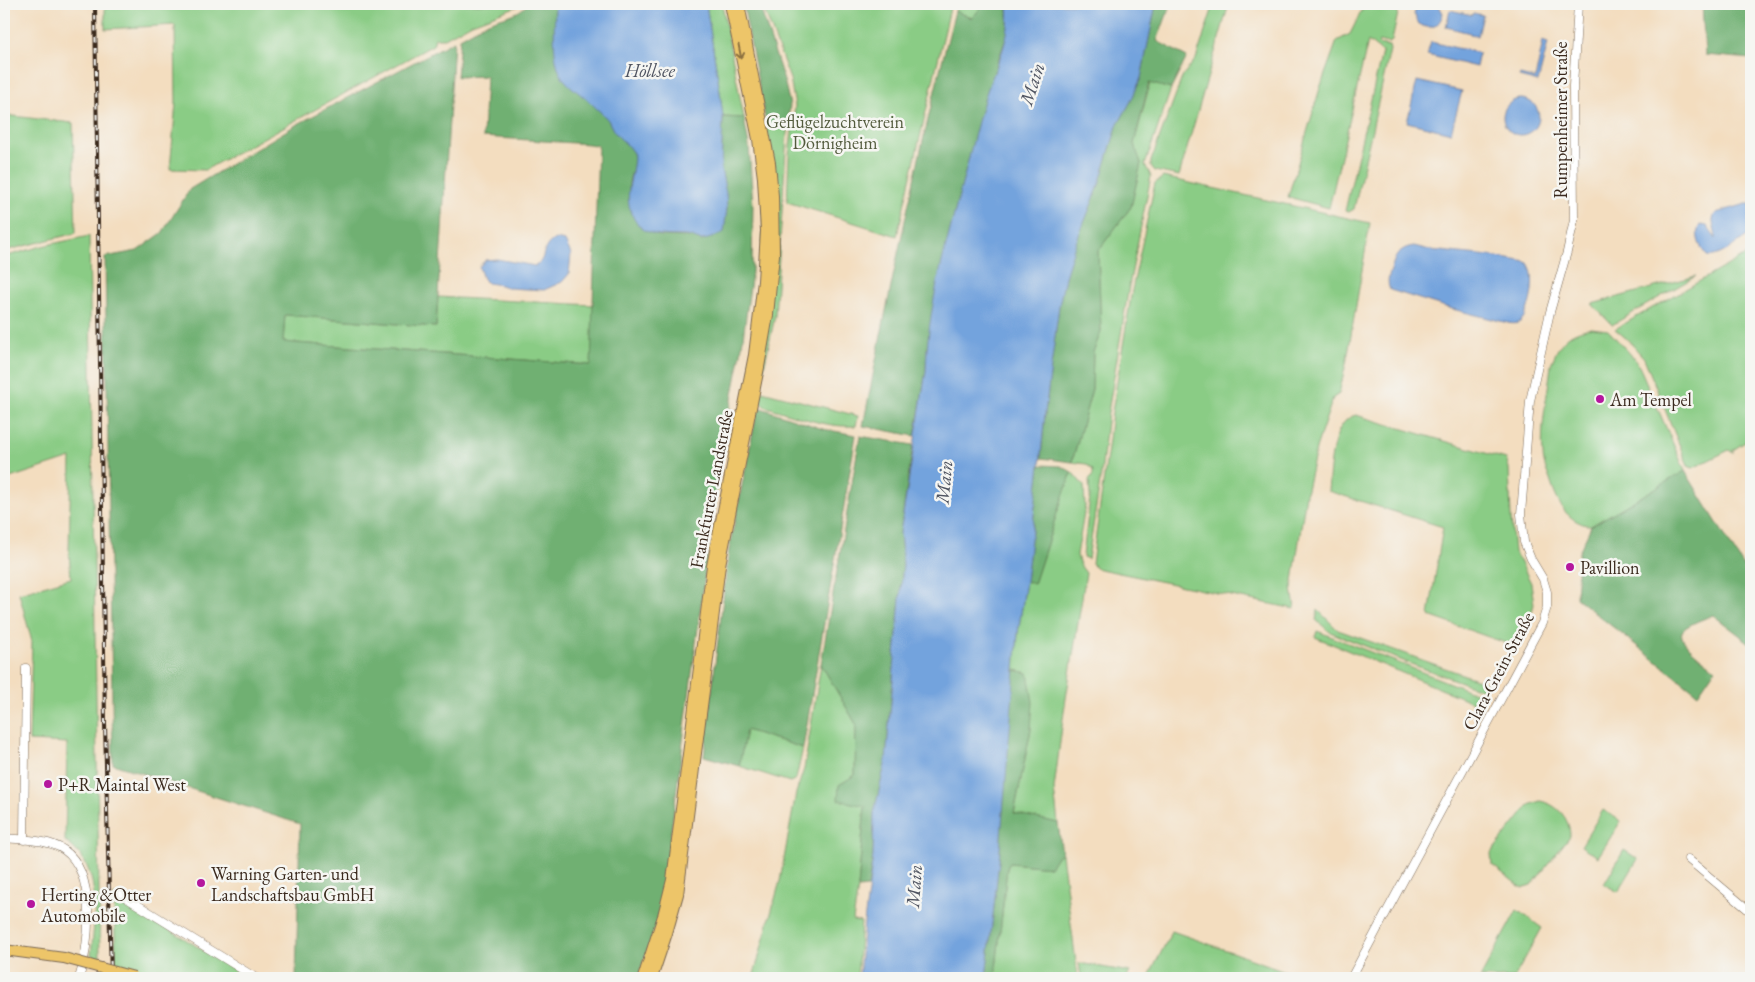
<svg xmlns="http://www.w3.org/2000/svg" width="1755" height="982" font-family="'EB Garamond',serif">
<rect width="100%" height="100%" fill="#f6f6f2"/>
<filter id="ink" filterUnits="userSpaceOnUse"><feTurbulence type="fractalNoise" baseFrequency=".02" numOctaves="2"/><feDisplacementMap in="SourceGraphic" scale="10" xChannelSelector="R" yChannelSelector="G"/><feConvolveMatrix kernelMatrix="1 2 1 2 8 2 1 2 1" color-interpolation-filters="sRGB"/></filter>
<filter id="wash" filterUnits="userSpaceOnUse"><feTurbulence type="fractalNoise" baseFrequency=".0096" numOctaves="4" result="noise"/><feDisplacementMap in="SourceGraphic" scale="20" xChannelSelector="R" yChannelSelector="G"/><feGaussianBlur stdDeviation="1.12" result="paint"/><feColorMatrix in="noise" values="0 0 0 0 0 0 0 0 0 0 0 0 0 0 0 0 0 1.4 0 .05"/><feComposite in="paint" operator="in"/></filter>
<g filter="url(#wash)">
<rect width="100%" height="100%" fill="#f3ddbf"/>
<path fill="#8acc85" stroke="#627b52" d="M105,4H519L518,6L472,23L445,38H435L433,45L205,170L170,169L176,103L175,25L105,29Z
M706,4H722L744,118L723,117L720,92Z
M762,4H951L897,236L787,202L789,154L795,106L790,79Z
M957,4H984L973,18L955,11Z
M1214,4H1229L1179,176L1155,171L1151,166V161L1183,75L1196,59Z
M1365,4H1400L1392,41L1389,43L1379,41L1378,44L1389,46L1390,50L1354,209L1349,212L1345,211L1382,52L1368,41L1329,208L1288,197L1320,88L1337,41L1350,34Z
M1150,83L1171,89L1145,165L1151,176L1129,286L1108,413L1101,475L1088,559L1083,557L1090,496L1089,480L1093,475V470L1086,464L1072,462L1092,389L1093,352L1101,332L1098,251L1131,207L1141,163L1134,144Z
M4,115L73,123L76,233L4,251Z
M788,120L775,316L759,391L766,123Z
M1163,177L1370,223L1347,359L1339,394L1333,398L1317,445L1306,494L1292,588L1295,609L1095,568L1092,563L1108,448L1112,412L1132,290L1155,183Z
M89,236L100,958L91,955C94,924 101,882 80,855C76,850 70,845 65,841L67,743L29,741L32,642L19,593L71,578L69,552L71,458L4,480V257L42,246Z
M1751,252V438L1733,450V453L1729,450L1693,468L1688,466L1644,358L1628,340L1615,329Z
M1696,276L1612,325L1592,304Z
M438,297L594,305L592,365L283,342L285,315L436,327Z
M1592,328L1608,330L1633,357L1640,368L1685,471L1591,526C1566,522 1557,502 1550,480C1547,472 1543,463 1543,454C1540,425 1548,394 1551,365C1559,342 1567,332 1592,328Z
M762,391L858,416L856,426C825,428 794,415 764,406L760,400Z
M1356,415L1506,459L1509,468L1511,518L1514,552L1519,559L1531,583L1534,604L1527,631L1521,641L1514,646L1429,616L1443,527L1328,491C1330,470 1331,420 1356,415Z
M1072,472L1084,486L1085,507L1077,555L1080,565L1086,573L1064,711L1054,789L1058,823L1014,814L1031,729L1028,673L1015,670L1018,633L1026,581L1034,584L1058,510Z
M1318,610L1338,630L1490,684L1483,690L1408,663L1330,632L1316,620Z
M1317,631L1478,694L1482,700V706L1315,637Z
M821,664L856,724L855,776L839,785L865,805L858,888L853,921L861,922L857,978H753L780,881L796,793L804,769Z
M746,730L803,748L796,779L790,782L739,766Z
M1540,801C1557,804 1570,818 1570,836L1532,885L1522,888L1492,865L1491,853L1529,805Z
M1603,810L1621,821L1598,857L1581,846Z
M1624,850L1638,859L1618,892L1604,884Z
M1058,854H1062L1078,978H995L1007,868L1010,863L1050,867Z
M114,895L248,978H116Z
M1517,910L1542,928L1514,978H1480Z
M1172,931L1288,972L1305,978H1148Z
M1079,963L1130,972L1126,978H1081Z"/>
<path fill="#6fb072" stroke="#556d48" d="M527,4H555V32L557,64L609,121C615,134 631,143 634,156C636,166 628,177 629,187C629,195 643,222 646,231L661,236L692,237L702,241L724,232L727,208L726,193L721,169L723,117L744,118L749,146L753,205L752,272L741,353L723,445L709,544L662,901L658,918L638,978H296L300,824L113,764L105,257L137,251L162,233L190,189L294,126L454,41L436,327L285,315L283,342L591,365L598,146L589,144L483,137L486,76L457,77L460,38C469,33 479,27 488,22C500,17 520,15 527,4Z
M743,4H759L785,84L790,105L788,120L766,123Z
M984,4H1011L1008,7V33L985,97L947,242L927,346L926,371L915,436L863,426C890,287 919,148 955,11L972,18Z
M1156,4H1171L1157,41L1187,57L1171,89L1149,83L1134,144L1141,163L1131,207L1098,251L1101,332L1093,352L1092,389L1072,462L1041,458L1045,413L1059,306L1065,277L1075,245L1098,188L1117,126L1131,101L1141,78Z
M1702,4H1751V59L1705,55Z
M758,407L823,429L856,435L803,748L746,730L739,766L704,756L729,549Z
M860,436L913,445L900,533L903,564L886,760L874,813L873,856L868,887L858,888L865,806L838,800L839,785L855,775L856,724L821,664Z
M1040,465L1061,466L1072,472L1058,510L1034,584L1026,581Z
M1685,471L1751,578V644L1713,615C1704,619 1691,623 1684,629C1672,639 1707,662 1715,669L1698,694L1576,598L1579,552L1591,526Z
M1015,670L1028,673L1033,702L1031,729L1014,813L1058,823L1062,854L1058,855L1050,867L1010,863L1007,868L995,978H986L999,861L1011,702Z"/>
<path fill="#73a3dd" stroke="#57667e" d="M555,4H706L720,92L723,117L721,169L726,193L727,208L724,232C720,235 705,241 700,240C695,239 691,236 686,236C661,235 639,239 630,209C624,192 637,162 633,153C628,144 619,139 613,130C611,127 610,123 608,120C603,114 597,109 592,104C583,95 567,86 561,75C551,55 555,26 555,4Z
M1011,4H1156L1141,78L1131,101L1117,126L1098,188L1075,245L1065,277L1059,306L1045,413L1040,465L1026,581L1018,633L999,861L986,978H859L864,922L873,856L874,813L886,760L903,564L900,533L926,371C927,312 944,253 959,196C968,163 975,130 985,97C995,66 1012,40 1008,6Z
M1418,4H1438L1443,13C1440,26 1431,31 1419,24L1414,14Z
M1450,10L1472,15L1473,13L1483,15L1478,36L1470,34V33L1446,27Z
M1542,41L1548,43L1538,82L1519,77L1520,75L1535,79L1542,46L1541,45Z
M1431,42L1479,53L1476,67L1427,55Z
M1417,81L1462,91L1451,133L1407,122Z
M1503 117a18 18 0 1 1 36 0a18 18 0 1 1-36 0Z
M1746,204H1751V234C1738,240 1722,259 1707,256C1700,248 1694,235 1700,225L1707,226L1716,239C1716,230 1709,221 1716,213Z
M555,239L565,241L571,254L569,274L562,282L544,290L508,288L501,285L487,283L483,279L479,267L485,260L497,259L535,266C548,259 539,248 555,239Z
M1414,246L1430,250L1490,256L1527,262C1538,273 1531,312 1520,322C1517,324 1512,324 1508,323L1452,309L1390,290C1387,283 1388,277 1391,270C1395,257 1398,248 1414,246Z"/>
</g>
<g filter="url(#ink)">
<g fill="none" stroke-linecap="round" stroke-linejoin="round">
<defs>
<path id="minor" d="M4,838C23,840 48,839 64,850C97,873 90,945 79,978
M24,840L26,668
M1688,859L1751,912
M120,894L256,978
M1351,978L1542,623L1547,607V592L1543,579L1531,559L1524,542L1521,514L1530,401L1550,312L1567,252L1574,220L1573,86L1578,4"/>
<path id="major" d="M4,950L64,958
M643,978L663,916L672,880L712,566L754,355L763,281L766,231L763,178L758,139L730,4
M652,978L667,933L678,894L720,565L759,367L768,315L774,255L773,196L770,163L739,4"/>
</defs>
<use href="#minor" stroke="#7b6956" stroke-width="9"/>
<use href="#major" stroke="#7b6956" stroke-width="12"/>
<use href="#minor" stroke="#fff" stroke-width="8"/>
<use href="#major" stroke="#edc569" stroke-width="10"/>
<defs>
<path id="rail" d="M95,4L105,723L111,978"/>
</defs>
<use href="#rail" stroke="#3b2a1e" stroke-width="4"/>
<use href="#rail" stroke="#f6f6f2" stroke-width="2" stroke-dasharray="5.5" stroke-linecap="butt"/>
<defs>
<path id="major-bridge" d="M64,958L134,977"/>
</defs>
<use href="#major-bridge" stroke="#7b6956" stroke-width="12" stroke-linecap="butt"/>
<use href="#major-bridge" stroke="#edc569" stroke-width="10"/>
</g>
<defs><path id="oneway-shaft" d="M-6 0H5M1.5-3L5.5 0L1.5 3" fill="none" stroke-width="1.6" stroke-linecap="round" stroke-linejoin="round" transform="scale(1.25)"/></defs>
<use stroke="#8b7040" href="#oneway-shaft" transform="translate(740 52) rotate(79)"/>
</g>
<g fill="#b5179e" stroke="#f6f6f2" stroke-width="2">
<circle cx="1600" cy="399" r="5"/>
<circle cx="1570" cy="567" r="5"/>
<circle cx="48" cy="784" r="5"/>
<circle cx="201" cy="883" r="5"/>
<circle cx="31" cy="904" r="5"/>
</g>
<g text-anchor="middle" dominant-baseline="central" stroke-width="5" stroke-linejoin="round" paint-order="stroke">
<g font-size="18" fill="#3b2a1e" stroke="#f6f6f2">
<text transform="translate(1560 120) rotate(-90)">Rumpenheimer Straße</text>
<text transform="translate(711 489) rotate(-79)">Frankfurter Landstraße</text>
<text transform="translate(1498 671) rotate(-62)">Clara-Grein-Straße</text>
</g>
<g font-size="18" fill="#535b3d" stroke="#f6f6f2">
<text x="835" y="121">Geflügelzuchtverein<tspan x="835" dy="21">Dörnigheim</tspan></text>
</g>
<g font-size="18" fill="#3b2a1e" stroke="#f6f6f2" text-anchor="start">
<text x="1610" y="399">Am Tempel</text>
<text x="1580" y="567">Pavillion</text>
<text x="58" y="784">P+R Maintal West</text>
<text x="211" y="873">Warning Garten- und<tspan x="211" dy="21">Landschaftsbau GmbH</tspan></text>
<text x="41" y="894">Herting &amp;Otter<tspan x="41" dy="21">Automobile</tspan></text>
</g>
<g font-size="19" font-style="italic" fill="#4f5461" stroke="#f6f6f2">
<text x="650" y="70">Höllsee</text>
<text transform="translate(1032 84) rotate(-72)">Main</text>
<text transform="translate(944 482) rotate(-85)">Main</text>
<text transform="translate(914 886) rotate(-86)">Main</text>
</g>
</g>
<rect width="1755" height="982" fill="none" stroke="#f6f6f2" stroke-width="20"/>
</svg>
